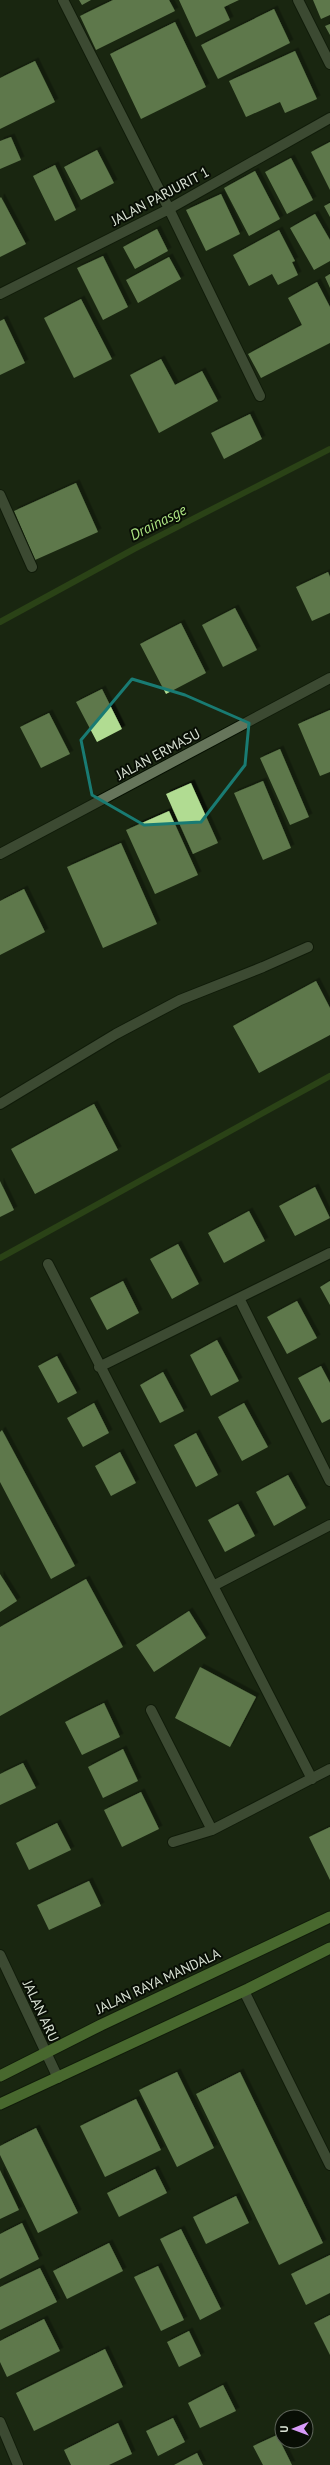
<svg xmlns="http://www.w3.org/2000/svg" width="330" height="2465" font-family="'PT Sans',sans-serif">
<defs>
<filter id="shadow"><feDropShadow dx="3.5" dy="-3.5" stdDeviation="0" flood-color="#0009"/></filter>
</defs>
<rect width="100%" height="100%" fill="#1a2711"/>
<g fill="none" stroke-linecap="round" stroke-linejoin="round">
<path stroke="#3f641d" stroke-width="6" d="M0,622L134,549L330,449
M0,1258L330,1076"/>
</g>
<path fill="#b1dc92" filter="url(#shadow)" d="M79,0H91L82,5Z
M113,0H169L175,11L96,50L80,16Z
M179,0H239L224,7L230,20L196,37Z
M313,0H330V15L321,19Z
M274,9L290,43L218,79L201,45Z
M175,22L206,87L141,119L110,54Z
M330,24V35L325,26Z
M295,51L317,99L285,113L280,102L246,117L229,81Z
M35,61L55,102L0,129V78Z
M11,137L21,160L0,169V141Z
M330,142V190L311,152Z
M97,150L114,183L81,200L64,167Z
M291,158L313,200L287,214L265,172Z
M55,165L76,210L55,221L33,176Z
M255,171L280,219L249,236L224,188Z
M221,194L240,234L206,251L186,210Z
M1,197L26,244L0,257V198Z
M330,203V217L324,206Z
M315,214L330,240V261L314,270L290,228Z
M157,229L168,251L135,269L123,247Z
M279,230L295,261L292,262L298,275L278,285L272,274L249,286L233,255Z
M103,256L128,307L103,320L77,268Z
M169,257L181,279L138,303L126,280Z
M330,274V288L325,277Z
M317,282L330,307V343L261,378L248,354L302,325L288,298Z
M81,299L112,359L74,378L44,318Z
M4,319L25,363L0,375V321Z
M161,359L175,385L202,371L218,401L159,433L130,375Z
M250,414L262,439L224,459L211,433Z
M76,483L98,532L35,560L14,511Z
M328,572L330,577V613L312,621L296,587Z
M235,608L257,650L223,667L202,625Z
M181,623L206,673L166,694L140,644Z
M102,689L122,729L97,742L76,702Z
M330,710V772L320,776L298,724Z
M49,713L70,754L41,768L20,727Z
M280,749L309,817L290,825L260,758Z
M263,781L291,848L263,860L234,793Z
M191,783L218,843L193,854L166,794Z
M169,811L198,875L155,894L126,830Z
M121,843L157,924L103,948L67,867Z
M24,889L45,932L0,955V901Z
M316,981L330,1008V1035L259,1073L233,1026Z
M94,1104L118,1150L35,1194L11,1149Z
M0,1181L14,1210L0,1217Z
M315,1187L330,1218L295,1236L279,1206Z
M249,1211L265,1241L224,1263L208,1233Z
M178,1244L199,1284L172,1299L150,1259Z
M123,1281L139,1313L107,1330L90,1298Z
M330,1281V1305L320,1287Z
M297,1301L317,1338L287,1354L267,1317Z
M217,1340L239,1381L211,1396L190,1355Z
M57,1356L77,1393L58,1403L38,1366Z
M321,1366L330,1383V1419L322,1423L298,1378Z
M163,1372L184,1411L160,1423L140,1385Z
M94,1403L109,1433L83,1447L67,1418Z
M244,1403L268,1447L242,1461L218,1417Z
M2,1430L75,1566L51,1579L0,1482V1432Z
M196,1433L218,1475L196,1487L174,1445Z
M120,1452L136,1483L111,1496L95,1466Z
M288,1475L306,1508L274,1526L256,1492Z
M238,1504L255,1536L225,1552L208,1520Z
M0,1574L17,1601L0,1612Z
M86,1579L123,1647L0,1716V1627Z
M189,1611L206,1638L154,1672L136,1645Z
M200,1667L256,1697L230,1747L175,1718Z
M104,1703L120,1737L82,1755L65,1722Z
M123,1749L138,1781L103,1798L88,1767Z
M23,1763L36,1788L0,1805V1774Z
M141,1792L159,1829L122,1847L104,1810Z
M57,1823L71,1850L29,1870L16,1843Z
M330,1827V1880L309,1837Z
M89,1881L101,1906L49,1930L37,1905Z
M177,2072L214,2148L177,2167L139,2090Z
M240,2072L323,2243L279,2265L196,2094Z
M136,2099L161,2150L105,2177L80,2126Z
M36,2128L78,2213L38,2233L0,2155V2146Z
M155,2169L167,2193L119,2217L107,2193Z
M0,2170L19,2210L0,2219Z
M236,2196L249,2223L206,2244L193,2217Z
M22,2223L39,2259L0,2279V2234Z
M181,2229L221,2309L200,2320L160,2239Z
M109,2243L123,2271L67,2299L53,2271Z
M330,2255V2293L306,2305L291,2274Z
M158,2266L184,2320L161,2331L134,2277Z
M40,2268L57,2302L0,2330V2287Z
M330,2315V2355L314,2323Z
M44,2319L60,2351L7,2377L0,2362V2341Z
M189,2331L201,2356L179,2367L167,2342Z
M105,2349L123,2387L34,2431L16,2393Z
M223,2385L236,2411L200,2428L188,2403Z
M173,2418L185,2442L158,2456L146,2431Z
M118,2423L132,2454L109,2465H71L64,2450Z
M277,2435L292,2465H263L253,2446Z
M197,2453L203,2465H174Z"/>
<g fill="none" stroke-linecap="round" stroke-linejoin="round">
<defs>
<path id="service" d="M0,1104L116,1034L180,1000L263,967L308,947"/>
<path id="minor" d="M63,0L169,209L260,396
M298,0L330,64
M0,294L169,209L330,118
M0,495L32,567
M48,1264L312,1779
M240,1300L330,1481
M99,1367L330,1253
M213,1586L330,1525
M151,1710L212,1830
M173,1842L212,1830L330,1769
M244,1991L330,2165
M0,2422L18,2465"/>
<path id="tertiary" d="M0,854L330,678
M0,1955L58,2078"/>
<path id="trunk" d="M0,2076L101,2025L330,1917
M0,2104L248,1989L330,1948"/>
</defs>
<use href="#service" stroke="#050f00" stroke-width="12"/>
<use href="#minor" stroke="#050f00" stroke-width="12"/>
<use href="#tertiary" stroke="#050f00" stroke-width="12"/>
<use href="#trunk" stroke="#050f00" stroke-width="13"/>
<use href="#service" stroke="#66755b" stroke-width="10"/>
<use href="#minor" stroke="#66755b" stroke-width="10"/>
<use href="#tertiary" stroke="#66755b" stroke-width="10"/>
<use href="#trunk" stroke="#81b852" stroke-width="11"/>
</g>
<path d="M0 0H330V2465H0ZM132,679L185,695L249,723L245,765L201,822L144,825L92,795L81,740Z" fill="#1a2711" fill-opacity=".55" fill-rule="evenodd"/>
<path fill="none" stroke="#197b73" stroke-width="3" stroke-linejoin="round" d="M132,679L185,695L249,723L245,765L201,822L144,825L92,795L81,740Z"/>
<g text-anchor="middle" dominant-baseline="central" stroke-width="4" stroke-linejoin="round" paint-order="stroke">
<g font-size="14" fill="#d9e2d4" stroke="#080e05">
<text transform="translate(160 196) rotate(-28)">JALAN PARJURIT 1</text>
<text transform="translate(158 754) rotate(-28)">JALAN ERMASU</text>
<text transform="translate(158 1981) rotate(-25)">JALAN RAYA MANDALA</text>
<text transform="translate(41 2011) rotate(65)">JALAN ARU</text>
</g>
<g font-size="15" font-style="italic" fill="#ace382" stroke="#080e05">
<text transform="translate(158 522) rotate(-27)">Drainasge</text>
</g>
</g>
<g transform="translate(294 2429) rotate(269)"><circle r="19" fill="#080e05" stroke="#5c6358"/>
<path d="M0-3L7 15L0 10L-7 15Z" fill="#d79bf9"/>
<text y="-6" font-size="11" font-weight="bold" text-anchor="middle" fill="#d9e2d4">U</text>
</g>
</svg>
